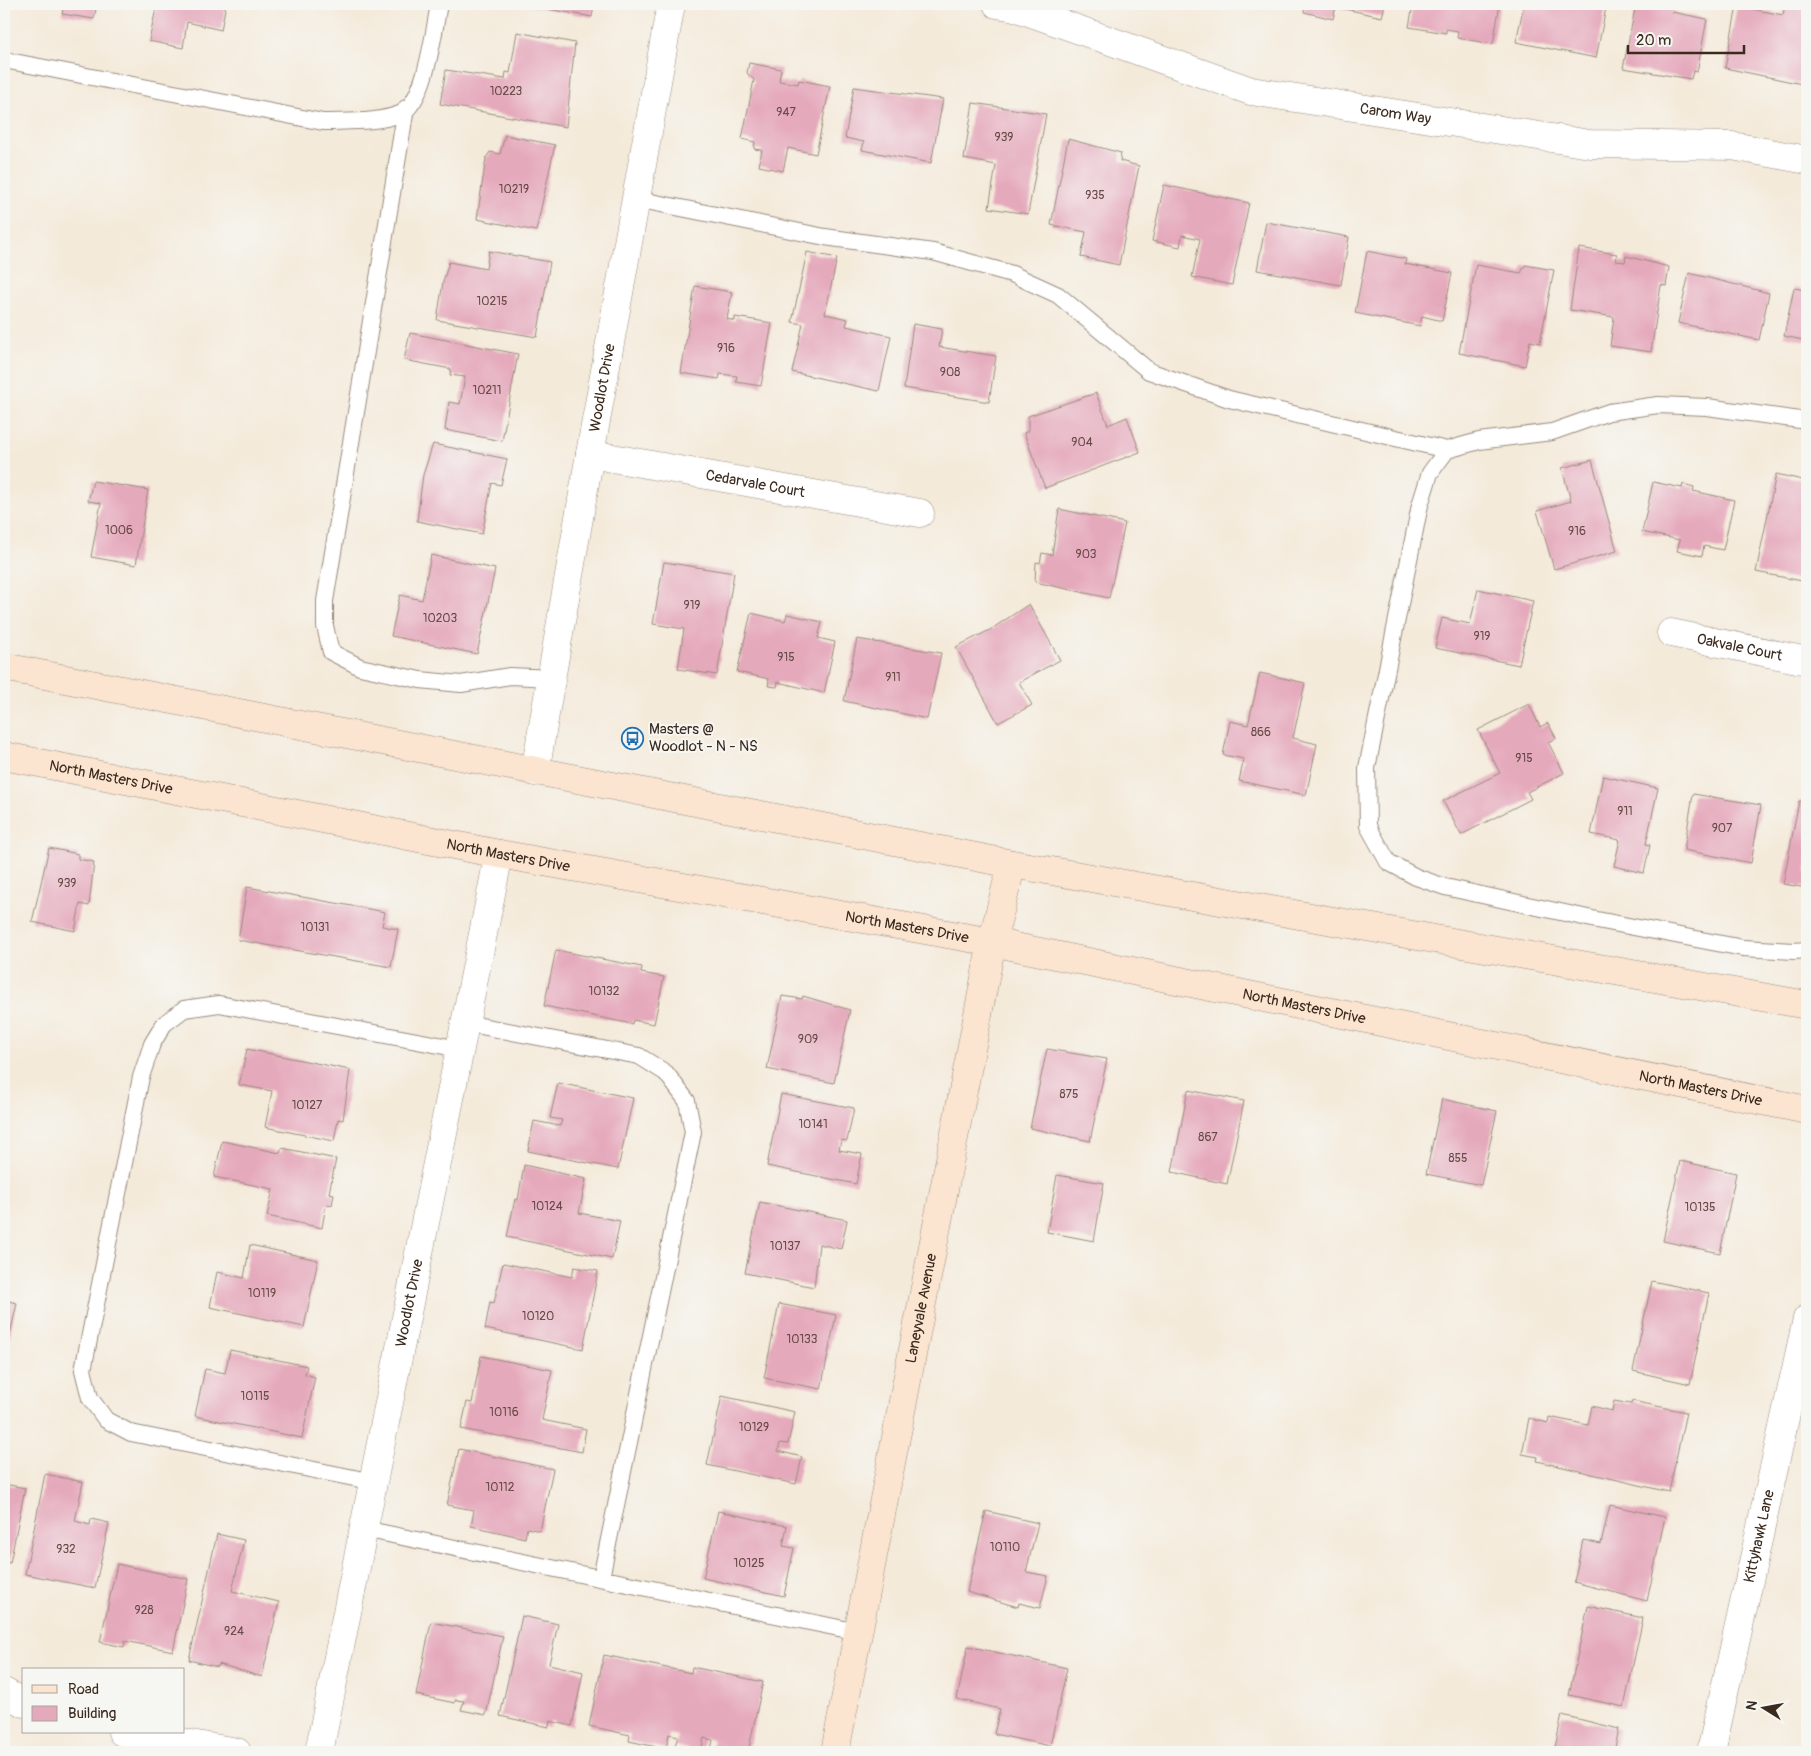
<svg xmlns="http://www.w3.org/2000/svg" width="1811" height="1756" font-family="Pangolin,sans-serif">
<rect width="100%" height="100%" fill="#f6f6f2"/>
<filter id="ink" filterUnits="userSpaceOnUse"><feTurbulence type="fractalNoise" baseFrequency=".02" numOctaves="2"/><feDisplacementMap in="SourceGraphic" scale="10" xChannelSelector="R" yChannelSelector="G"/><feConvolveMatrix kernelMatrix="1 2 1 2 8 2 1 2 1" color-interpolation-filters="sRGB"/></filter>
<filter id="wash" filterUnits="userSpaceOnUse"><feTurbulence type="fractalNoise" baseFrequency=".0096" numOctaves="4" result="noise"/><feDisplacementMap in="SourceGraphic" scale="20" xChannelSelector="R" yChannelSelector="G"/><feGaussianBlur stdDeviation="1.12" result="paint"/><feColorMatrix in="noise" values="0 0 0 0 0 0 0 0 0 0 0 0 0 0 0 0 0 1.4 0 .05"/><feComposite in="paint" operator="in"/></filter>
<g filter="url(#wash)">
<rect width="100%" height="100%" fill="#f4eada"/>
<g id="blocks">
<path fill="#e5a9bc" d="M64,4H97L94,19L62,14Z
M157,4H226L221,30L187,22L183,48L149,41Z
M520,4H594L592,17Z
M1306,4H1385L1382,17L1336,7L1333,19L1304,12Z
M1413,4H1500L1493,44L1457,38L1458,31L1446,29V33L1409,27Z
M1524,4H1593L1606,8L1596,58L1516,42Z
M1636,4H1674L1672,12L1707,19L1697,72L1693,71L1691,79L1623,68Z
M1785,4H1807V85L1725,68L1737,6L1783,15Z
M517,32L575,43L566,127L440,104L446,70L505,79L506,72L510,73Z
M749,63L781,69L779,81L798,84L799,80L830,86L816,154L788,148L783,171L759,166L762,150L754,149L755,142L742,139L754,80L747,73Z
M854,87L943,99L931,163L862,150L864,142L845,138Z
M973,103L1046,114L1028,214L989,208L996,165L964,159Z
M505,135L555,145L536,231L477,219L486,158L490,152L500,154Z
M1068,139L1121,153L1120,161L1139,166L1119,265L1081,257L1086,232L1051,225Z
M1164,185L1249,203L1232,285L1192,277L1200,239L1182,235L1180,247L1152,241Z
M1266,222L1349,237L1341,285L1257,270Z
M1579,248L1617,254L1616,261L1625,262L1626,256L1669,267L1666,286L1661,285L1651,352L1610,346L1614,317L1570,310Z
M489,251L550,262L537,337L437,320L443,282L449,262L486,269Z
M1367,251L1406,259L1405,264L1452,273L1442,321L1422,316L1420,326L1355,313Z
M807,252L837,258L825,314L848,319L846,326L891,336L879,391L792,372L803,324L792,322Z
M1476,265L1521,273L1525,265L1554,270L1540,343L1530,341L1525,366L1459,353Z
M1689,273L1769,293L1759,340L1678,323Z
M1806,283H1807V341L1784,336L1794,288L1805,290Z
M695,286L732,292L727,319L735,321V317L772,323L761,386L736,382L737,376L720,374L719,379L681,373Z
M913,324L942,329L939,347L996,356L989,402L904,388Z
M410,333L518,354L502,441L445,430L449,402L460,404L465,377L450,375L451,369L404,360Z
M1096,393L1108,425L1127,417L1140,452L1045,488L1024,433L1028,431V416Z
M433,444L507,459L501,485L492,483L482,534L417,521L423,475Z
M1592,460L1617,551L1554,569L1537,511L1571,501L1562,468Z
M1776,474L1807,481V503L1804,516L1807,517V578L1802,577V581L1756,572Z
M93,481L148,490L136,565L91,557L101,503L88,501Z
M1653,482L1682,488L1683,484L1694,487L1693,491L1734,500L1723,550L1704,546L1702,556L1677,551L1680,540L1642,532Z
M1059,509L1125,523L1109,598L1035,582L1036,562L1040,563L1042,553L1052,555Z
M431,555L495,569L477,654L391,636L400,595L422,600Z
M664,562L734,573L717,675L678,669L684,629L653,624Z
M1478,589L1533,601L1519,665L1435,648L1442,618L1470,624Z
M1029,604L1060,660L1019,682L1032,705L998,723L956,647L990,630Z
M751,613L785,621L787,614L822,622L818,638L835,642L824,693L778,682L777,687L768,686L769,679L737,672Z
M857,639L941,653L927,719L844,701Z
M1260,673L1305,683L1293,738L1317,744L1306,795L1239,781L1244,759L1223,755L1230,721L1248,725Z
M1529,704L1540,727L1548,723L1556,738L1548,742L1564,773L1527,792L1531,799L1461,835L1443,801L1500,773L1478,730Z
M1603,776L1658,788L1646,844L1650,845L1644,873L1614,866L1620,840L1591,834Z
M1693,794L1761,805L1751,863L1684,850Z
M1799,801L1807,802V888L1783,884Z
M49,848L78,854V859L94,862L89,906L80,904L75,931L32,922Z
M247,887L385,912L382,926L398,929L391,967L238,940Z
M556,950L642,967L641,973L664,977L654,1024L633,1020L632,1024L544,1006Z
M782,996L802,999L803,996L850,1010L834,1083L767,1069Z
M247,1049L350,1070L343,1120L338,1119L334,1141L265,1127L272,1091L239,1085Z
M1047,1049L1107,1059L1090,1141L1030,1128Z
M558,1083L633,1098L618,1169L528,1151L534,1121L560,1126L562,1120L550,1118Z
M1188,1090L1244,1101L1227,1184L1172,1172Z
M781,1094L854,1108L847,1141L841,1140L839,1150L862,1154L856,1184L767,1166Z
M1442,1099L1497,1111L1481,1185L1426,1174Z
M222,1141L280,1153L282,1148L336,1159L329,1193L334,1194L332,1205L326,1204L322,1228L267,1216L273,1189L214,1177Z
M1680,1161L1736,1173L1720,1253L1663,1241Z
M524,1165L586,1179L579,1213L620,1221L612,1259L507,1237L515,1199L518,1200Z
M1057,1175L1104,1183L1094,1241L1047,1232Z
M760,1202L847,1220L841,1249L819,1244L814,1287L745,1273Z
M250,1245L318,1260L304,1327L210,1307L217,1272L244,1278Z
M503,1263L572,1277L574,1267L598,1271L583,1349L485,1329L490,1302L494,1303Z
M1652,1281L1709,1293L1690,1384L1633,1371Z
M4,1300L17,1303L6,1353H4Z
M779,1304L836,1315L821,1389L764,1378Z
M230,1350L307,1366L305,1374L315,1377L302,1438L195,1416L205,1369L225,1373Z
M481,1356L552,1370L542,1420L586,1429L582,1452L461,1429L467,1402L472,1403Z
M722,1396L795,1412L788,1444L780,1443L778,1451L802,1457L796,1484L707,1465Z
M1614,1401L1631,1404L1632,1401L1686,1412L1669,1492L1537,1461L1538,1457L1522,1454L1529,1418L1548,1423L1549,1417L1588,1425L1592,1406L1612,1411Z
M459,1449L553,1469L540,1531L527,1528L525,1538L471,1526L474,1510L447,1505Z
M45,1474L83,1482L75,1521L90,1525L91,1519L109,1523L95,1588L25,1574Z
M4,1484L25,1488L10,1563L4,1562Z
M1610,1505L1665,1517L1647,1601L1574,1582L1583,1540L1601,1544Z
M718,1511L787,1526L783,1546L794,1548L784,1596L703,1578Z
M986,1511L1038,1523L1026,1572L1048,1576L1040,1608L1019,1603L1018,1607L967,1592Z
M217,1534L244,1540L232,1591L279,1602L262,1677L219,1664L217,1667L189,1660Z
M117,1564L188,1579L173,1651L125,1641L124,1647L100,1642Z
M1588,1606L1643,1618L1624,1707L1569,1695Z
M522,1616L558,1624L549,1664L583,1672L572,1726L550,1721L549,1727L500,1716Z
M431,1622L503,1636L486,1715L461,1710L464,1701L455,1700V1703L416,1695Z
M968,1646L1067,1668L1050,1746L994,1734L1000,1709L957,1699Z
M604,1655L691,1673L692,1667L763,1682L748,1752H725L711,1749L713,1740L704,1738L701,1752L675,1746L678,1736L669,1734L666,1749L629,1741L630,1735L589,1726Z
M1562,1715L1619,1729L1614,1752H1554Z"/>
</g>
</g>
<g filter="url(#ink)">
<use href="#blocks" fill-opacity="0" stroke="#988a7c" stroke-width="1"/>
<g fill="none" stroke-linecap="round" stroke-linejoin="round">
<defs>
<path id="lane" d="M4,60L323,122C349,121 376,123 400,114C426,103 434,29 439,4
M406,108L325,601V626L331,652L360,667L420,680L461,684L510,676L552,678
M636,199L825,237L933,252L1012,274L1058,295L1149,371L1229,399L1447,450
M1807,421L1707,407L1658,405L1609,412L1552,432L1479,441L1447,450L1430,473L1420,505L1367,768L1368,826L1388,862L1416,877L1445,887L1597,920L1743,948L1794,951L1807,950
M465,1023L639,1056L666,1073L687,1101L693,1132L601,1578
M374,1482L131,1433L106,1420L90,1398L83,1370L141,1077L152,1044L164,1024L184,1009L219,1004L460,1049
M364,1529L858,1632"/>
<g id="street">
<path id="s1" d="M997,4L1015,7L1251,91L1590,144L1732,146L1807,160"/>
<path id="s2" d="M590,454L920,513"/>
<path id="s3" d="M1671,633L1807,661"/>
<path id="s4" d="M535,772L590,454L671,4"/>
<path d="M4,1692L24,1703"/>
<path d="M122,1732L237,1752"/>
<path id="s5" d="M319,1752L499,854"/>
<path id="s6" d="M1711,1752L1807,1319"/>
</g>
<g id="secondary">
<path d="M4,667L1012,864L1807,1005"/>
<path id="s7" d="M4,756L499,854L992,942L1807,1110"/>
<path id="s8" d="M835,1752L992,942L1012,864"/>
</g>
</defs>
<use href="#lane" stroke="#988a7c" stroke-width="18"/>
<use href="#street" stroke="#988a7c" stroke-width="29"/>
<use href="#secondary" stroke="#988a7c" stroke-width="29"/>
<use href="#lane" stroke="#fff" stroke-width="16"/>
<use href="#street" stroke="#fff" stroke-width="28"/>
<use href="#secondary" stroke="#fce5d0" stroke-width="28"/>
</g>
</g>
<defs>
<symbol id="bus-ring" viewBox="-11 -11 22 22"><circle r="9.5" fill="#f6f6f2" stroke="#1f6fb2" stroke-width="1.5"/><path d="M-5-6H5V4H4V6H2V4H-2V6H-4V4H-5ZM-3.5-4V0h7V-4ZM-3.5 1.2v1.5H-2V1.2ZM2 1.2v1.5H3.5V1.2Z" fill="#1f6fb2"/></symbol>
</defs>
<g fill-rule="evenodd">
<use href="#bus-ring" x="620" y="726" width="25" height="25"/>
</g>
<g text-anchor="middle" dominant-baseline="central" stroke-width="4" stroke-linejoin="round" paint-order="stroke">
<g font-size="12" fill="#664a46">
<text x="506" y="91">10223</text>
<text x="786" y="112">947</text>
<text x="1004" y="137">939</text>
<text x="514" y="189">10219</text>
<text x="1095" y="195">935</text>
<text x="492" y="301">10215</text>
<text x="726" y="348">916</text>
<text x="950" y="372">908</text>
<text x="487" y="390">10211</text>
<text x="1082" y="442">904</text>
<text x="119" y="530">1006</text>
<text x="1577" y="531">916</text>
<text x="1086" y="554">903</text>
<text x="692" y="605">919</text>
<text x="440" y="618">10203</text>
<text x="1482" y="636">919</text>
<text x="786" y="657">915</text>
<text x="893" y="677">911</text>
<text x="1261" y="732">866</text>
<text x="1524" y="758">915</text>
<text x="1625" y="811">911</text>
<text x="1722" y="828">907</text>
<text x="67" y="883">939</text>
<text x="315" y="927">10131</text>
<text x="604" y="991">10132</text>
<text x="808" y="1039">909</text>
<text x="1069" y="1094">875</text>
<text x="307" y="1105">10127</text>
<text x="813" y="1124">10141</text>
<text x="1208" y="1137">867</text>
<text x="1458" y="1158">855</text>
<text x="547" y="1206">10124</text>
<text x="1700" y="1207">10135</text>
<text x="785" y="1246">10137</text>
<text x="262" y="1293">10119</text>
<text x="538" y="1316">10120</text>
<text x="802" y="1339">10133</text>
<text x="255" y="1396">10115</text>
<text x="504" y="1412">10116</text>
<text x="754" y="1427">10129</text>
<text x="500" y="1487">10112</text>
<text x="1005" y="1547">10110</text>
<text x="66" y="1549">932</text>
<text x="749" y="1563">10125</text>
<text x="144" y="1610">928</text>
<text x="234" y="1631">924</text>
</g>
<g font-size="15" fill="#3b2a1e" stroke="#f6f6f2">
<text stroke="none"><textPath href="#s1" startOffset="415">Carom Way</textPath></text>
<text stroke="none"><textPath href="#s4" startOffset="390">Woodlot Drive</textPath></text>
<text stroke="none"><textPath href="#s2" startOffset="168">Cedarvale Court</textPath></text>
<text stroke="none"><textPath href="#s3" startOffset="70">Oakvale Court</textPath></text>
<text stroke="none"><textPath href="#s7" startOffset="109">North Masters Drive</textPath></text>
<text stroke="none"><textPath href="#s7" startOffset="514">North Masters Drive</textPath></text>
<text stroke="none"><textPath href="#s7" startOffset="919">North Masters Drive</textPath></text>
<text stroke="none"><textPath href="#s7" startOffset="1324">North Masters Drive</textPath></text>
<text stroke="none"><textPath href="#s7" startOffset="1729">North Masters Drive</textPath></text>
<text stroke="none"><textPath href="#s5" startOffset="458">Woodlot Drive</textPath></text>
<text stroke="none"><textPath href="#s8" startOffset="452">Laneyvale Avenue</textPath></text>
<text stroke="none"><textPath href="#s6" startOffset="221">Kittyhawk Lane</textPath></text>
</g>
<g font-size="15" fill="#3b2a1e" stroke="#f6f6f2" text-anchor="start">
<text x="649" y="729">Masters @<tspan x="649" dy="17">Woodlot - N - NS</tspan></text>
</g>
</g>
<rect width="1811" height="1756" fill="none" stroke="#f6f6f2" stroke-width="20"/>
<rect x="22" y="1668" width="162" height="65" fill="#f6f6f2" stroke="#aba49d"/>
<rect x="32" y="1685" width="25" height="8" fill="#fce5d0" stroke="#aba49d"/>
<text x="68" y="1694" font-size="15" fill="#3b2a1e">Road</text>
<rect x="32" y="1706" width="25" height="15" fill="#e5a9bc" stroke="#aba49d"/>
<text x="68" y="1718" font-size="15" fill="#3b2a1e">Building</text>
<g transform="translate(1764 1708) rotate(281)" stroke="#f6f6f2" stroke-width="4" paint-order="stroke">
<path d="M0-4L9 19L0 12L-9 19Z" fill="#3b2a1e"/>
<text y="-8" font-size="14" font-weight="bold" text-anchor="middle" fill="#3b2a1e">N</text>
</g>
<path d="M1628 45v8h116v-8" fill="none" stroke="#3b2a1e" stroke-width="2.5"/>
<text x="1636" y="45" font-size="15" fill="#3b2a1e" stroke="#f6f6f2" stroke-width="4" paint-order="stroke">20 m</text>
</svg>
